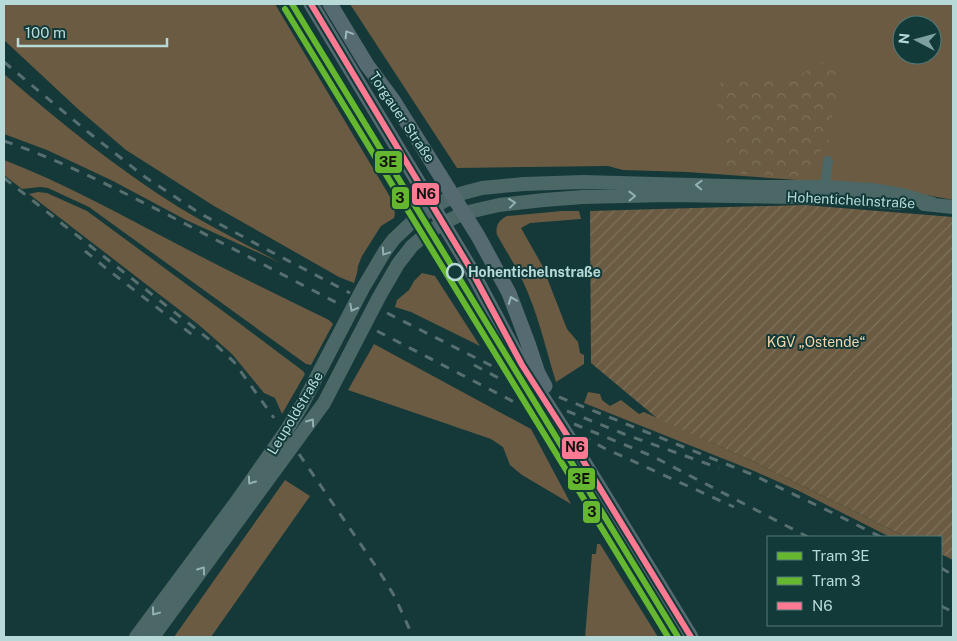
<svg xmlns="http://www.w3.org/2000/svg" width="957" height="641" font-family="'Public Sans',sans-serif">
<defs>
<pattern id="forest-crowns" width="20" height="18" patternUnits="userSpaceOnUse" patternTransform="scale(1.25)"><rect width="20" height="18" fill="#6b5b42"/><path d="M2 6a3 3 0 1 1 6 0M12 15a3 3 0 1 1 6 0" fill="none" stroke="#7e725d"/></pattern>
<pattern id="garden-furrows" width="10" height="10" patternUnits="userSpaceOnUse" patternTransform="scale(1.25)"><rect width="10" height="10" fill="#6b5b42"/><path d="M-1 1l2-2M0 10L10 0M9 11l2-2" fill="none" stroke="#7e725d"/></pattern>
</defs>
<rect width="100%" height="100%" fill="#153838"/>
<path fill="#6b5b42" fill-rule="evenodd" d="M4,4H275L386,190C391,199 397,208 394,218L381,226L362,256L358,266L357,273L354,283L339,277L214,206L126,150L78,109L4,40Z
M350,4H953V200L879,186L687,172L623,170L608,166L457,168ZM902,25H932V55H902Z
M4,74C60,122 117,169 180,208C213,228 247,245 281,263L186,220L113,181L47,150L4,134Z
M4,160C64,183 119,214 175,243C226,270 278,295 329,320L333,324L311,365L306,364L89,207L48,188L40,187L22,189L4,175Z
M38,192L47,193L87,211L235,320L303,371L305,374L282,414L275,398L264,393L232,354L199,325L29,194Z
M562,211H579L581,219L530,223L521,228L542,265L567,329L578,342L580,353L584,355V364L556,382C547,353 540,322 528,293C520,273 508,254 497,235C495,226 499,220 507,216Z
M422,273L435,276L480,346L411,312L395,307L397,300L409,290L414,281Z
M374,344L531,429L571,504L522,475L510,465L503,447L491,439L348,390Z
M588,392L600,394L602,400L610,406L621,400L639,414L644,412L748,459L906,537H890L799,491L754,471L584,403Z
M285,480L310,496L211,637H174Z
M597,544H600L658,637H585L592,554H596Z"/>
<path fill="url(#forest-crowns)" d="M826,60L834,63L837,70L836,95L827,147L821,150L815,169L801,177L727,173L724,168L727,150L723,128L717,109V91L722,80L727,78L741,80L775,79L785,81L798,76Z"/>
<path fill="url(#garden-furrows)" d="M804,205L953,217V560L941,554V537H906L748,459L658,419L591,363L590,211Z"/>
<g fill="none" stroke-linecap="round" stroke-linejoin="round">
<path stroke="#4b6766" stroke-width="10" d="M825,187L828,161"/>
<path stroke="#4b6766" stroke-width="14" d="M924,204L953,207
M136,637L237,501L288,428L302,405L363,288L385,251L394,239L411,223L444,201L463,193L482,188L524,184L583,182L765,187H825L872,190L902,195L933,204
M153,637L324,403L379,297L398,264L412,246L426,234L443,223L464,213L499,205L544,200L583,197L669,195L798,197L865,200L900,203"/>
<path stroke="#566b71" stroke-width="15" d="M311,4L470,268L522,365L579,454L691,637
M330,4L367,65L393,100L478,236L509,293L529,346L538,373L545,386"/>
<path stroke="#57706f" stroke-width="3" stroke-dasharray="9 9" stroke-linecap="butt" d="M4,62L88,132L145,177L201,214L262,247L350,293
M4,141C63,161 118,190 174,218C230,247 287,277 343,306
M4,178L215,344L234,362L274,418
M85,251L107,269L195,337
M387,313L472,356L498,369
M377,331L520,405
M474,365L506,382
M559,397L751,474L835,514L881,537
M567,411L624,434L719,468
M574,424L652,456L808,537
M582,436L604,448L734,507
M299,454L379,571L395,597L413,637
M941,568L953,575
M941,606L953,612"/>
<defs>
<path id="bus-1" d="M311,4L470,268L522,365L579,454L691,637"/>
</defs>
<use href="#bus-1" stroke="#123a39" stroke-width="10"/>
<use href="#bus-1" stroke="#fe7a93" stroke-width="6"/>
<defs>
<path id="tram-1" d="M292,4L678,637"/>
<path id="tram-2" d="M285,9L668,637"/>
</defs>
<use href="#tram-1" stroke="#123a39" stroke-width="10"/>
<use href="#tram-2" stroke="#123a39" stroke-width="10"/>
<use href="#tram-1" stroke="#66b730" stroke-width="6"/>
<use href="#tram-2" stroke="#66b730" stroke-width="6"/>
</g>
<defs><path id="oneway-chevron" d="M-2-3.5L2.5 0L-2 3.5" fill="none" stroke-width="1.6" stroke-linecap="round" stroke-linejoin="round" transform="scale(1.25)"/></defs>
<g stroke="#9ab9b9">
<use href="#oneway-chevron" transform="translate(348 34) rotate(-121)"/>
<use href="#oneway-chevron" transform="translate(512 300) rotate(-111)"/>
</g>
<g stroke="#91b2b0">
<use href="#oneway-chevron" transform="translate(699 185) rotate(-178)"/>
<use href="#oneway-chevron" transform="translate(632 196) rotate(-1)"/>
<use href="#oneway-chevron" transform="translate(512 203) rotate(-7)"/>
<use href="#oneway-chevron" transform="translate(385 252) rotate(124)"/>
<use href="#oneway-chevron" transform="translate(353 308) rotate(118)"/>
<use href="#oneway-chevron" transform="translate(311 422) rotate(-55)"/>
<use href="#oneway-chevron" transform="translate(251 481) rotate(125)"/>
<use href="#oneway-chevron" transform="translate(202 570) rotate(-54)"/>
<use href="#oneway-chevron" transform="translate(155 612) rotate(127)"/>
</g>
<circle fill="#123a39" stroke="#b7dad8" stroke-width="2.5" cx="455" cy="272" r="8"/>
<g text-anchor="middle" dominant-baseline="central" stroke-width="4" stroke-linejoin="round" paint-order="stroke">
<g font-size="14" fill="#b7dad8" stroke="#123a39">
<text transform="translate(402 117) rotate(56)">Torgauer Straße</text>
<text transform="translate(851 200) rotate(3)">Hohentichelnstraße</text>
<text transform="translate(295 413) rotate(-59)">Leupoldstraße</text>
</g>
<g font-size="14" font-weight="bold" fill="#b7dad8" stroke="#123a39" text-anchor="start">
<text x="468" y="272">Hohentichelnstraße</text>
</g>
<g font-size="14" fill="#f8d6ac" stroke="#123a39">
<text x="816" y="342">KGV „Ostende“</text>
</g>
</g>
<g stroke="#123a39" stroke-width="2">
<rect x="374" y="150" width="29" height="24" rx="5" fill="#66b730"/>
<rect x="411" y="182" width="29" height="24" rx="5" fill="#fe7a93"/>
<rect x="391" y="186" width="19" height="24" rx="5" fill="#66b730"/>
<rect x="561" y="436" width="28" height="24" rx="5" fill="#fe7a93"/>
<rect x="567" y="467" width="29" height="24" rx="5" fill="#66b730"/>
<rect x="582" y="500" width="19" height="24" rx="5" fill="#66b730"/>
</g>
<g font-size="14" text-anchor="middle" font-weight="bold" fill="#111">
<text x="388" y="167">3E</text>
<text x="426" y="199">N6</text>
<text x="400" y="203">3</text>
<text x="575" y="452">N6</text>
<text x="581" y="484">3E</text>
<text x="592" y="517">3</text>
</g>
<rect width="957" height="641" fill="none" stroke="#b7dad8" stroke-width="10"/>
<rect x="767" y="536" width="175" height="90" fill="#123a39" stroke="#547a79"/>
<rect x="777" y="552" width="25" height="8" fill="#66b730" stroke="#547a79"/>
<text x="812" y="561" font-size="15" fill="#b7dad8">Tram 3E</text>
<rect x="777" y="577" width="25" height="8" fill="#66b730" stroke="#547a79"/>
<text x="812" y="586" font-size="15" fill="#b7dad8">Tram 3</text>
<rect x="777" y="602" width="25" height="8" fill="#fe7a93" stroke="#547a79"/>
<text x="812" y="611" font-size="15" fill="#b7dad8">N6</text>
<g transform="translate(917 40) rotate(276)"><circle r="24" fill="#123a39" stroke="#547a79"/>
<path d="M0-4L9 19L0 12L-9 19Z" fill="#7ea1a0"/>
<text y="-8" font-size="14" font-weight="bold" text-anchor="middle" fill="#b7dad8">N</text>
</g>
<path d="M18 38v8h149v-8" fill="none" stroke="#b7dad8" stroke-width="2.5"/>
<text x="25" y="38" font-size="15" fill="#b7dad8" stroke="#123a39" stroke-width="4" paint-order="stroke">100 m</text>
</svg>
